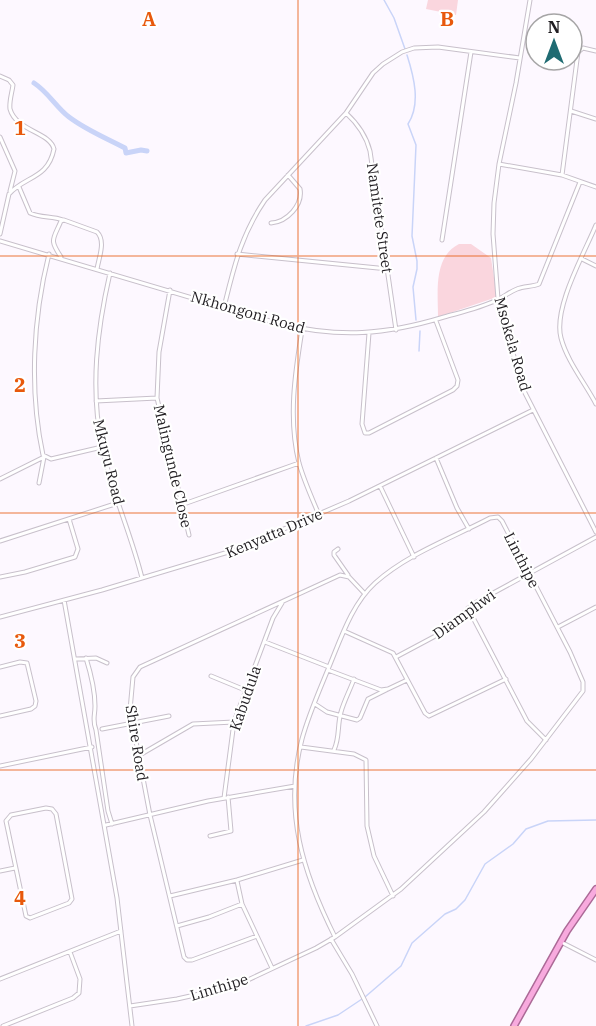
<svg xmlns="http://www.w3.org/2000/svg" width="596" height="1026" font-family="'IBM Plex Serif',serif">
<rect width="100%" height="100%" fill="#fdf8ff"/>
<path fill="#fad6de" d="M428,0H458L456,15L426,9Z
M459,244H471L491,258L497,297L438,317C438,292 433,257 459,244Z"/>
<g fill="none" stroke-linecap="round" stroke-linejoin="round">
<path stroke="#c9d4f8" stroke-width="1.5" d="M384,0L394,18L405,49
M407,55C414,77 421,104 408,124L416,145L412,236L417,261V269L413,287L416,320
M419,351L420,331
M365,997L401,966L412,943L445,914L456,909L465,900L485,864L513,844L526,829L548,821L596,820
M306,1026L338,1015L362,999"/>
<path stroke="#c9d4f8" stroke-width="5" d="M34,83C48,92 56,107 69,117C86,130 106,138 125,148L126,153L141,150L147,151"/>
<defs>
<path id="minor" d="M530,0L516,83L499,164L494,203L493,234L498,299L523,389L596,532
M0,76L9,80L13,85C12,93 9,101 10,109C16,131 50,132 54,149C48,179 25,176 9,194L0,234
M571,111L596,119
M346,113C358,124 366,135 370,151L396,330
M0,137L15,171L10,191
M499,164L562,175L596,187
M562,175L578,52L583,48L596,51
M19,187L30,213C41,218 52,216 63,220
M271,223C287,222 303,205 300,189L288,175
M596,225C584,254 553,308 561,338C567,361 585,383 596,404
M442,240L471,52
M0,241L280,324C340,338 385,335 444,317C462,312 480,308 497,300C504,297 509,292 517,289C524,286 532,287 539,284L580,182
M49,254C33,318 29,390 43,455L51,459L102,447
M237,254L388,269
M61,257C49,239 53,240 61,221L64,220L97,232C106,241 99,257 97,269
M582,259L596,266
M110,273C97,330 90,388 102,446C111,491 131,533 142,578
M170,290L159,352L157,398L189,535
M224,307C234,267 241,235 265,200L346,113L373,73L383,64L402,52L414,48L438,47L520,58
M302,330C295,373 288,419 299,463C304,481 312,498 319,515
M369,333L362,424L365,433H369L453,390L457,386L458,380L436,321
M96,401L157,398
M436,458L457,508L469,529
M0,479L44,457
M39,483L44,457
M380,486L414,557
M181,505L299,463
M0,541L118,503
M338,549L334,552V555L348,575
M0,577L25,572L75,557L78,549L69,519
M64,600L117,898L132,1026
M468,608L527,721L546,740
M0,617L102,590L235,550L349,501L533,410
M558,627L596,607
M344,631L393,653L425,713L429,716L506,679
M265,642L329,667
M396,657L441,633L473,604L596,537
M86,658C91,674 95,690 95,706C95,716 92,720 96,730L108,811L112,824
M76,659L96,658L107,663
M0,667L20,662L27,663L36,701L35,706L31,709L0,716
M328,670L381,690L388,689L407,680
M211,676L245,690
M315,704L327,712L357,720L360,718L368,699L388,689
M102,729L169,716
M301,747L354,754L366,760L367,826L374,856L393,896
M334,750C340,737 337,726 341,712C344,701 350,690 354,679
M138,756L193,724L234,722
M0,766L92,747
M224,798L234,722L273,618L282,603
M46,808L52,809L56,814L72,899L69,903L30,918L26,916L6,821L11,815Z
M106,825L208,801L295,786
M210,836L231,831L228,797
M0,871L15,868
M237,881L242,904L272,968
M170,896L237,880L303,860
M177,926L209,917L242,904
M257,936L192,960H187L184,957L150,815L130,710L133,677L140,667L340,575L349,577L365,594
M331,939L352,974L377,1026
M561,942L596,960
M0,979L121,931
M130,1006L177,999L235,986L316,948L335,937L401,889L484,812L531,759L583,691V682L570,652L502,521L498,517L490,518C452,538 407,554 375,583C353,603 342,635 331,662C321,687 309,713 302,739C283,811 303,873 335,937
M3,1026L73,998L79,993L80,979L70,952"/>
<path id="trunk" d="M514,1026L567,931L596,889"/>
</defs>
<use href="#minor" stroke="#c8c0cb" stroke-width="5"/>
<use href="#trunk" stroke="#ac6a97" stroke-width="8"/>
<use href="#minor" stroke="#fff" stroke-width="3"/>
<use href="#trunk" stroke="#f8aade" stroke-width="5"/>
</g>
<path fill="none" stroke="#e8590c" stroke-width="1.5" stroke-opacity="0.55" d="M298,0V1026M0,256H596M0,513H596M0,770H596"/>
<g text-anchor="middle" dominant-baseline="central" stroke-width="4.5" stroke-linejoin="round" paint-order="stroke">
<g font-size="15" fill="#201d21" stroke="#fff">
<text transform="translate(380 218) rotate(82)">Namitete Street</text>
<text transform="translate(248 312) rotate(16)">Nkhongoni Road</text>
<text transform="translate(513 344) rotate(74)">Msokela Road</text>
<text transform="translate(109 462) rotate(76)">Mkuyu Road</text>
<text transform="translate(173 466) rotate(77)">Malingunde Close</text>
<text transform="translate(274 533) rotate(-23)">Kenyatta Drive</text>
<text transform="translate(522 560) rotate(63)">Linthipe</text>
<text transform="translate(464 614) rotate(-36)">Diamphwi</text>
<text transform="translate(245 698) rotate(-71)">Kabudula</text>
<text transform="translate(137 743) rotate(81)">Shire Road</text>
<text transform="translate(219 987) rotate(-17)">Linthipe</text>
</g>
</g>
<g font-size="20" text-anchor="middle" font-weight="bold" fill="#e8590c" stroke="#fff" stroke-width="4.5" stroke-linejoin="round" paint-order="stroke">
<text x="149" y="26">A</text>
<text x="447" y="26">B</text>
<text x="20" y="135">1</text>
<text x="20" y="392">2</text>
<text x="20" y="648">3</text>
<text x="20" y="905">4</text>
</g>
<g transform="translate(554 42)"><circle r="28" fill="#ffffff" stroke="#a6a5a6" stroke-width="1.5"/>
<path d="M0-4.5L10 22L0 15L-10 22Z" fill="#1f6b72"/>
<text y="-9" font-size="16" font-weight="bold" text-anchor="middle" fill="#201d21">N</text>
</g>
</svg>
